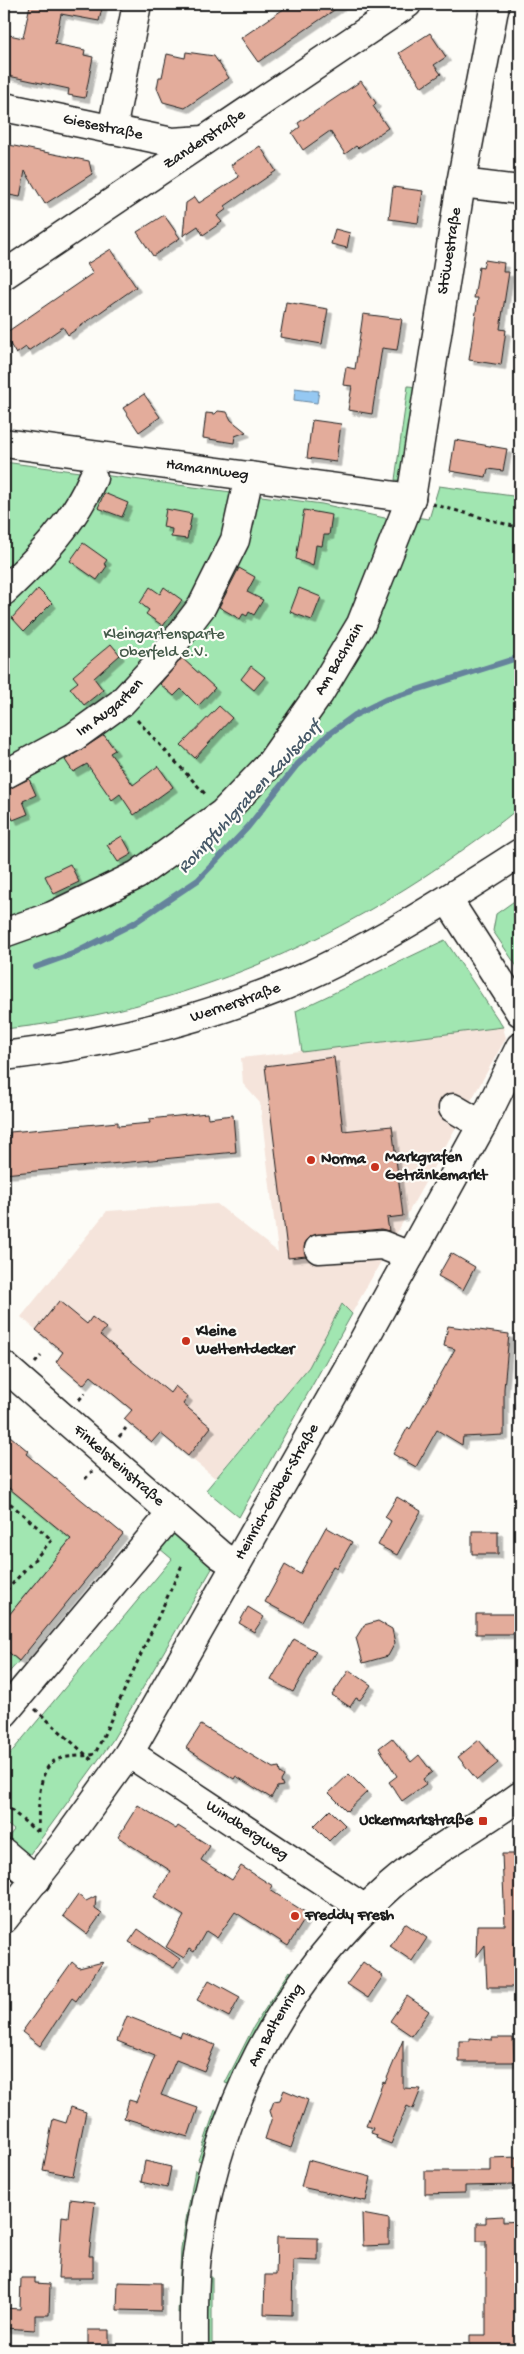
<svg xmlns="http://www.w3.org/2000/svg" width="524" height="2354" font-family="'Gochi Hand',sans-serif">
<defs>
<filter id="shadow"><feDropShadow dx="4.5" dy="4.5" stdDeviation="0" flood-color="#0004"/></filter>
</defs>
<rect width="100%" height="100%" fill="#fdfcf7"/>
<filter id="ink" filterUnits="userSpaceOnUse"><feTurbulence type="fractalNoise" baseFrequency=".02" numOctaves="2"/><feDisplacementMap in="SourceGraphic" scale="10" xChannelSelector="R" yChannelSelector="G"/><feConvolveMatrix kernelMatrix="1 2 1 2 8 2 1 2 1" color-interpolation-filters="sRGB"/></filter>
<g filter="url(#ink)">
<path fill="#f5e4db" d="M503,1027L506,1038L352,1313L342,1305L309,1367L215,1478L160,1433L152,1442L124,1419L131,1410L77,1364L88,1379L83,1385L56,1362L62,1352L21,1317L107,1211L217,1204L278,1252L260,1103L243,1084L241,1058Z"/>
<path fill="#a1e6b1" stroke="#5e8166" d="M408,386L418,387L405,481L395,480Z
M4,462L322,504L398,521L401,515L429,519L439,486L520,497V807C500,824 478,839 457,854C324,949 167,1013 4,1029Z
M520,897V971L493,931L496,914Z
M445,940L503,1027L302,1052L296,1011Z
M342,1304L352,1314L239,1517L206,1490L309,1367Z
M4,1482L58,1528L74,1535L4,1621Z
M166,1527L217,1560L112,1741L27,1858L4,1842L14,1830L4,1822V1761L172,1559L153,1543Z
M4,1648L19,1661L4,1678Z
M480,1805L482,1813L390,1876L385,1871L420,1844Z
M290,1971L295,1977L233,2085L225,2083L254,2026Z
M215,2110L222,2113L203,2162L198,2160Z
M195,2170L203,2175L186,2311L178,2313L181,2248Z
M204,2277H212V2350H203Z"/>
<path fill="#95c8f2" stroke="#65839c" d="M295,388L319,391L317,403L294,400Z"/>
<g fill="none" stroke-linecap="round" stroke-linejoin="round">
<path stroke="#65839c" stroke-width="6" d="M36,967L75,953L134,923L198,880L248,827L297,765L329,734L355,715L385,700L520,657"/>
</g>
<path fill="#e3ac9b" stroke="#1c1c1c" filter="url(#shadow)" d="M51,4H103L99,21L61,14L55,44L85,50L84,55L93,57L85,98L68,95L69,89L4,75V39L8,40L9,35L23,38L30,5L51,9Z
M291,4H343L258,62L241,38Z
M430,33L446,57L434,65L441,74L422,87L399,53Z
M186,52L214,56L229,78L185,108L163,102L157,88L159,77H162L167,54L185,58Z
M361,81L376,103L373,106L388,128L358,148L356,146L345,154L330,131L303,150L292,133L300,127L298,123Z
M4,144L89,161L92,174L45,204L25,171L20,197L4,194Z
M260,146L276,171L225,206L227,209L217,216L222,222L203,235L198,226L183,236L186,203L195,197L199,203L239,177L231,165Z
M393,187L423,191L418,223L389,219Z
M164,215L180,238L153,256L137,232Z
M335,229L350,233L347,248L331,244Z
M111,249L136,287L68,335L63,327L28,351L26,347L16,354L4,334L93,273L87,264Z
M485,260L504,263L503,272H509L500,329L506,330L501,365L469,360L478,298H474L479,267L483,268Z
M286,302L328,309L322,344L280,337Z
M363,314L402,319L397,350L382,348L372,414L348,410L352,386L343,385L346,367L355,369Z
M144,394L160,417L139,432L123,408Z
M218,411L227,412L231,420L246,432L235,436L234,443L203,438L206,413L215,414Z
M312,420L341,424L336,462L307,458Z
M455,440L507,449L503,471L488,469L486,477L450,471Z
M104,493L128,503L122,517L98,508Z
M166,509L192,514L187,539L171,537L172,529L163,527Z
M304,510L332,515L329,535H324L322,546L316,545L313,566L296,559Z
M83,543L107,560L104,564L107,566L97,580L70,561Z
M239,568L255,577L247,592L263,600L254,615L249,612L247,616L243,614L240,619L219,607Z
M150,587L160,594L164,587L182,600L163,626L146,614L149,610L140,603Z
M299,588L321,597L312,620L290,612Z
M38,589L52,603L24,631L12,618Z
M111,644L120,655L94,678L103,690L84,705L70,688L78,682L73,676Z
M182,658L215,688L198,706L181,689L174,696L160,684Z
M251,666L265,677L254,690L241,679Z
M219,706L232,718L195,758L181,745Z
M104,735L115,750L110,753L133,785L158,766L173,787L134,815L120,794L112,800L87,764L73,772L65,760Z
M29,779L36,795L23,801L28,814L13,820L10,813L4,816V791Z
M122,836L132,854L118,862L107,845Z
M70,864L79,882L54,894L45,876Z
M334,1057L343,1131L392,1126L403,1216L387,1218L389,1231L381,1229L311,1236L305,1243L306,1256L288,1258L265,1066Z
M207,1113L208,1118L233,1115L236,1152L4,1174V1137L10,1136V1132L118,1122V1126L150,1123L149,1119Z
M451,1253L475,1267L463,1290L438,1276Z
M59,1301L87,1324L92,1317L106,1328L100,1335L170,1393L175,1386L188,1397L183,1404L211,1427L188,1456L160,1433L152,1442L124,1419L132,1410L91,1376L83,1385L56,1362L63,1352L36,1330Z
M448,1326L509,1334L504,1389V1435L463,1437L462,1445L437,1430L416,1467L393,1454L408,1427L410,1429L455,1349L444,1346Z
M4,1431L28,1451L26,1454L123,1534L19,1661L4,1648V1621L71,1539L4,1484Z
M397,1497L421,1511L397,1555L378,1545L391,1521L385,1517Z
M326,1527L352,1542L337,1568L333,1566L302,1622L265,1602L285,1565L300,1574Z
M472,1531H498V1554H472Z
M248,1607L264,1617L254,1632L239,1623Z
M476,1614H520V1634H476Z
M378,1621L392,1629L395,1643L388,1656L363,1663L356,1638L364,1625Z
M294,1639L316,1651L293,1692L271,1680Z
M349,1670L371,1685L360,1700L356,1698L350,1707L332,1695Z
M201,1725L273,1768L279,1767L280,1773L284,1776L281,1781L283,1786L277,1787L271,1798L236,1776L234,1779L186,1748Z
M392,1738L411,1762L419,1755L432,1772L423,1779L426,1784L402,1801L389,1782L397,1776L379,1748Z
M479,1740L498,1763L477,1780L458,1757Z
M349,1774L367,1792L347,1811L329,1793Z
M138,1805L176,1829L178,1826L210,1846L201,1860L232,1880L241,1866L273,1886L270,1890L308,1914L288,1946L235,1912L217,1938L206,1931L194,1952L189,1949L184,1958L166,1947L184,1916L154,1897L171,1871L118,1837Z
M330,1810L345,1825L329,1841L314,1826Z
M502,1854H520V1941H515L517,1987H487L485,1945L476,1957L477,1925H505Z
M78,1895L86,1901L96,1896L95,1908L102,1913L87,1934L63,1916Z
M405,1923L427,1938L412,1961L390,1946Z
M138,1929L180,1959L174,1968L129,1942Z
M72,1962L79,1968L103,1962L76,2001L72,1998L40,2046L22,2032Z
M363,1962L383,1976L368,1998L347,1984Z
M209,1980L240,1997L229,2017L197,2000Z
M407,1996L429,2011L412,2036L390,2021Z
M127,2016L180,2037L182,2032L215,2045L204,2071L176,2060L161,2095L198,2108L188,2137L124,2118L129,2100L136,2102L155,2056L117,2041Z
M470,2038L492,2040V2038H513L514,2062H459V2041H470Z
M403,2040V2088L421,2089L413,2109L407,2106L391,2144L376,2138L377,2135L371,2133L373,2128L366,2126L383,2082L385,2083Z
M284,2090L308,2100L291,2148L265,2139L272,2117L270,2111L274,2101L280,2100Z
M71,2107L86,2112L73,2176L43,2170L53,2119L66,2123Z
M517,2157V2185L465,2186V2193L425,2194V2171H490V2158Z
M308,2160L371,2177L366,2201L301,2187Z
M145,2161L171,2167L167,2188L141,2182Z
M70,2199L95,2202L89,2256H93V2278H58L62,2216L68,2217Z
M362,2214L389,2219V2245L363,2246Z
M503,2216V2222L520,2221L518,2350H470V2335H486V2241H477V2223H486V2217Z
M277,2237L318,2238V2261L293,2260L292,2315L264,2314L265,2275H276Z
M21,2278H35V2283L50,2284L49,2315H35V2330L4,2328V2308L20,2309Z
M118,2282L161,2283V2311L117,2310Z
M88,2330H109V2350H88Z"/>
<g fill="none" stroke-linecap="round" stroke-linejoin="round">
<defs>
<g id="minor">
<path id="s1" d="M4,107L172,142L204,140"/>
<path d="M112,130L137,4"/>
<path d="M461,183L520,190"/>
<path id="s2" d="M4,275L407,4"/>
<path id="s3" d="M4,443L411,498"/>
<path d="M4,591C40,557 73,524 93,478"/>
<path id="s4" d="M4,775L74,737L121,703L161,660L202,606L235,540L249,476"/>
<path d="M448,900L520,1012"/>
<path id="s5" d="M4,933L52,916L137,875L223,813L269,765L319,694L361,624L411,498L461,183L495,4"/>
<path id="s6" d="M4,1056C99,1045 190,1023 279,988C363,954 444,902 520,853"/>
<path d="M453,1108L482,1125"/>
<path d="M319,1249L382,1245L410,1256"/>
<path id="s7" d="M4,1366L220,1555L236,1565"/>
<path d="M4,1713L172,1513"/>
<path id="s8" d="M129,1753L365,1909"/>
<path d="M4,1853L36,1880"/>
<path id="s9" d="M4,1919L64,1843L129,1753L355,1356L482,1125L520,1047"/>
<path id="s10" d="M194,2350C194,2319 193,2287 197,2256C214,2113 282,1981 390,1886C430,1851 478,1827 520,1796"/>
</g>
</defs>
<use href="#minor" stroke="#1c1c1c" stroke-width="31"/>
<path stroke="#1c1c1c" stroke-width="3" stroke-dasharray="4 4" stroke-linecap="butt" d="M432,504L520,528
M137,720L207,796
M35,1363L41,1356
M79,1400L85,1393
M119,1437L126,1428
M85,1479L92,1471
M4,1498L52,1540L4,1593
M35,1709L94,1762
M4,1804L37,1832
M38,1832C39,1813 36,1769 56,1760C67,1755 84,1757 95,1754L183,1563"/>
<use href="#minor" stroke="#fdfcf7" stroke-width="28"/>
</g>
</g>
<g fill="#c8321e" stroke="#fdfcf7" stroke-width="2">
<circle cx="311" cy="1160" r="5"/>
<circle cx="375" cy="1167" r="5"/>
<circle cx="186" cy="1341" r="5"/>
<rect x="478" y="1816" width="10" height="10" rx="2.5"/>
<circle cx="295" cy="1916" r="5"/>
</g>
<g text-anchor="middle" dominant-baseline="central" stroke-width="4.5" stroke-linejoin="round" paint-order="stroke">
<g font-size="16" fill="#1c1c1c" stroke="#fdfcf7">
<text stroke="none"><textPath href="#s1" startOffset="101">Giesestraße</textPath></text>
<text stroke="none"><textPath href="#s2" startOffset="242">Zanderstraße</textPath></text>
<text stroke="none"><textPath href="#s5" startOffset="872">Stöwestraße</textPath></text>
<text stroke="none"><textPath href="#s3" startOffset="205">Hamannweg</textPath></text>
<text stroke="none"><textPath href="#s5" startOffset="445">Am Bachrain</textPath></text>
<text stroke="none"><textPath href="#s4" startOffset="126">Im Augarten</textPath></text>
<text stroke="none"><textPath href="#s6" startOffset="238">Wernerstraße</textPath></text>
<text stroke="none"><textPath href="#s7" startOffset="152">Finkelsteinstraße</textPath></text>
<text stroke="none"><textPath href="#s9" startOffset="508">Heinrich-Grüber-Straße</textPath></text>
<text stroke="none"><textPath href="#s8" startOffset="141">Windbergweg</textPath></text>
<text stroke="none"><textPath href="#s10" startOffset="340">Am Baltenring</textPath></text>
</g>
<g font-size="16" fill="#445949" stroke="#fdfcf7">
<text x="164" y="635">Kleingartensparte<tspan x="164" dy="18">Oberfeld e.V.</tspan></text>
</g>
<g font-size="16" font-weight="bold" fill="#1c1c1c" stroke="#fdfcf7" text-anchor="start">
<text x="385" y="1158">Markgrafen<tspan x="385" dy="18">Getränkemarkt</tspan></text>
<text x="321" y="1160">Norma</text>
<text x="196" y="1332">Kleine<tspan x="196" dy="18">Weltentdecker</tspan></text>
<text x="473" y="1821" text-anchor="end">Uckermarkstraße</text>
<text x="305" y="1916">Freddy Fresh</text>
</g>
<g font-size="18" font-style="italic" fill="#465867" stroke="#fdfcf7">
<text transform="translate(250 798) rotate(-47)">Rohrpfuhlgraben Kaulsdorf</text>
</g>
</g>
<rect width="524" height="2354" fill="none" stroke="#fdfcf7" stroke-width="20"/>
<rect x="10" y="10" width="504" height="2334" fill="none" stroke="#1c1c1c" stroke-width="2" filter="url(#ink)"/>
</svg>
